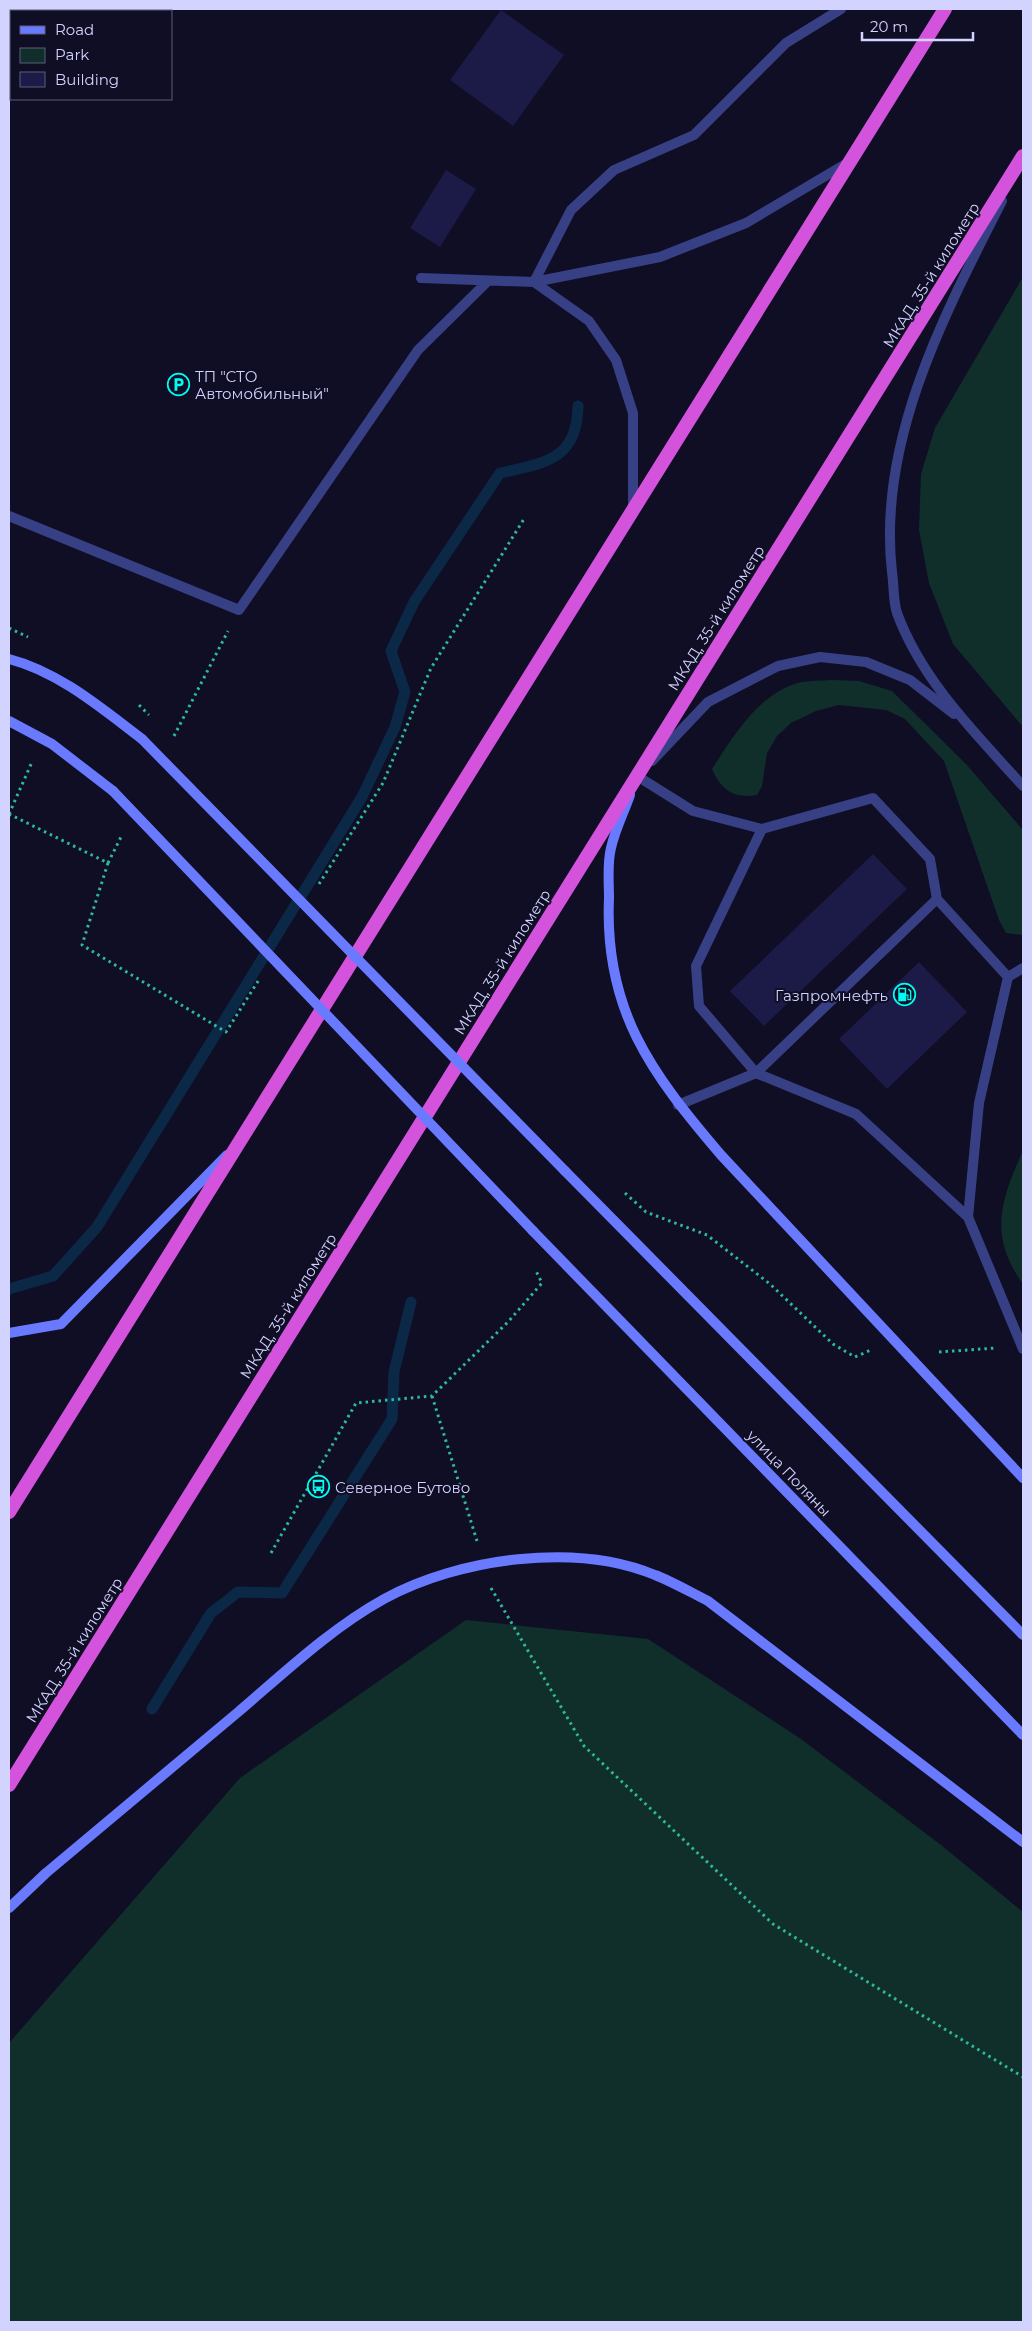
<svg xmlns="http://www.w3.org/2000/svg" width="1032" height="2331" font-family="Montserrat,sans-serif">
<rect width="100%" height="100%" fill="#0f0e25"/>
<path fill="#112f2a" d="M1023,277V727L953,644L929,583L919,530L921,474L935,428Z
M833,680L859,681L892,691L966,764L1023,830V935L1006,933L999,920L944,761L905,719L886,710L839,705L816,711L791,723L777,736L767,753L762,786L757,795C734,799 721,790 712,769C733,737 758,694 798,683C809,680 822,681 833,680Z
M1023,1151V1284C988,1236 1001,1199 1023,1151Z
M466,1620L648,1639L801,1739L941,1845L1023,1912V2322H9V2043L240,1778Z"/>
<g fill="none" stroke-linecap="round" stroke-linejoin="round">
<path stroke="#0b2947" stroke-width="11" d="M9,1289L53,1276L97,1227L362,797L395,727L405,692L391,651L414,602L500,473C545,463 577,460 578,406
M152,1709L211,1613L238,1592L282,1593L392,1419L394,1372L411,1302"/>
</g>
<path fill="#1c1a46" d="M501,10L564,55L513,126L450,80Z
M446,170L476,189L440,247L410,228Z
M873,854L907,889L764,1026L730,991Z
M919,962L967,1012L887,1089L839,1039Z"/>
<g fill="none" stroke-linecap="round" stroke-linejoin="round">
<path stroke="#2cb99c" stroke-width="3" stroke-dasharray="2.5 4" stroke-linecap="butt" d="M9,628L28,637
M174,736L228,631
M9,814L108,863L82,945L226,1032L260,978
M9,814L32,762
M108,863L122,835
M319,884L383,783L431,668L524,519
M625,1193L646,1212L707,1235L770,1284L833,1344L855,1357L871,1350
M939,1352L996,1348
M432,1396L477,1541
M271,1553L356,1403L432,1396L508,1322L542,1283L536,1271
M491,1588L584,1746L773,1924L1023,2077"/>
<path stroke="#384085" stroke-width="10" d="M421,278L534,282L660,257L746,223L849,162
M534,282L571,210L614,170L694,135L786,43L841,9
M534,282L589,321L616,360L633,413V509
M9,516L239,610L418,350L488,281
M637,776L693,811L762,829
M1008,977L937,899L930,859L873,798L762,829L696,966L699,1006L756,1073L856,1114L968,1217L1023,1349
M678,1105L756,1073L937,899
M968,1217L979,1103L1008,977L1023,968"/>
<path stroke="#384085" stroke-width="10" d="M1002,201C944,315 877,441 892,572C894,585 893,601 897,613C922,681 976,734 1023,786
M652,761L708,702L778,666L820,657L866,662L910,680L954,714"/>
<path stroke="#697aff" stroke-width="10" d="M9,659C59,672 101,708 142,739
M9,721L52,744L113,791
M630,795C624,812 615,830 611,848C607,863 609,882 609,898C604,1010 651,1073 721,1155L1023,1478
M565,1171L1023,1635
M533,1231L1023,1735
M9,1333L61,1324L227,1155
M9,1908L46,1873C110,1820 173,1766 237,1713C284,1673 330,1629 384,1599C459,1558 576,1542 655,1575C673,1582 690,1592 708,1601L1023,1842"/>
<path stroke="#d453dd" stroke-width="14" d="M9,1512L945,9
M9,1785L1023,156"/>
<path stroke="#2cb99c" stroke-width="3" stroke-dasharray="2.5 4" stroke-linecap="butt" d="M139,705L149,715"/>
<path stroke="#697aff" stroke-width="10" d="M142,739L565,1171
M113,791L533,1231"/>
</g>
<defs>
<symbol id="parking-ring" viewBox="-11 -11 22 22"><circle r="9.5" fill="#0f0e25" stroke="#00fdf3" stroke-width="1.5"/><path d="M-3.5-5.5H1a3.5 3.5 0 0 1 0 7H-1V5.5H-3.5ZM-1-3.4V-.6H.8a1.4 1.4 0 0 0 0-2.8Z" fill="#00fdf3"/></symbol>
<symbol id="fuel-ring" viewBox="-11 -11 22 22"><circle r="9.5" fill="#0f0e25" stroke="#00fdf3" stroke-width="1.5"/><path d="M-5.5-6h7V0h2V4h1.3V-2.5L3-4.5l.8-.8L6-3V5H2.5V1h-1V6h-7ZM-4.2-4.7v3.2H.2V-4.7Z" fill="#00fdf3"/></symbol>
<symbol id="bus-ring" viewBox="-11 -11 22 22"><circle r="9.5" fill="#0f0e25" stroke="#00fdf3" stroke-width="1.5"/><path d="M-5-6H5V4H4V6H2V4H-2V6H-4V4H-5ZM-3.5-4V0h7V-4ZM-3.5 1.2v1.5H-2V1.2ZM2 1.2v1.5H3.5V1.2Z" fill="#00fdf3"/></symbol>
</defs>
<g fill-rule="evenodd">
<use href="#parking-ring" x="166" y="372" width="25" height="25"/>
<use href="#fuel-ring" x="892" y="982" width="25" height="25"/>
<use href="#bus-ring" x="306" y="1474" width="25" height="25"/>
</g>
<g text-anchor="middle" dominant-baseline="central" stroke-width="4" stroke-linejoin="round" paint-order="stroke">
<g font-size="15" fill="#d2d3ff" stroke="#0f0e25">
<text transform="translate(931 275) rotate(-58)">МКАД, 35-й километр</text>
<text transform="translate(716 618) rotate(-58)">МКАД, 35-й километр</text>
<text transform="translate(502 962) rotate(-58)">МКАД, 35-й километр</text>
<text transform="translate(288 1306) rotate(-58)">МКАД, 35-й километр</text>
<text transform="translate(789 1473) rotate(46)">улица Поляны</text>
<text transform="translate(74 1650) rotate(-58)">МКАД, 35-й километр</text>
</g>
<g font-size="15" fill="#d2d3ff" stroke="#0f0e25" text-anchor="start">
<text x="195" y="376">ТП "СТО<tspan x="195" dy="17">Автомобильный"</tspan></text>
<text x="888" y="995" text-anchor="end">Газпромнефть</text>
<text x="335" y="1487">Северное Бутово</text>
</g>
</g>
<rect width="1032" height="2331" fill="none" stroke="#d2d3ff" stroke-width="20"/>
<rect x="10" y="10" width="162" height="90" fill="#0f0e25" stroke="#5d5d7c"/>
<rect x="20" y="26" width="25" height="8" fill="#697aff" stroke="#5d5d7c"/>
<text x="55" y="35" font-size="15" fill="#d2d3ff">Road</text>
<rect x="20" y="48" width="25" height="15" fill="#112f2a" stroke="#5d5d7c"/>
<text x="55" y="60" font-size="15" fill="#d2d3ff">Park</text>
<rect x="20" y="72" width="25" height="15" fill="#1c1a46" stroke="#5d5d7c"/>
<text x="55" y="85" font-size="15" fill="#d2d3ff">Building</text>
<path d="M862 32v8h111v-8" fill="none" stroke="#d2d3ff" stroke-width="2.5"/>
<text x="870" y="32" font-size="15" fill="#d2d3ff" stroke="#0f0e25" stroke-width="4" paint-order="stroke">20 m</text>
</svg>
